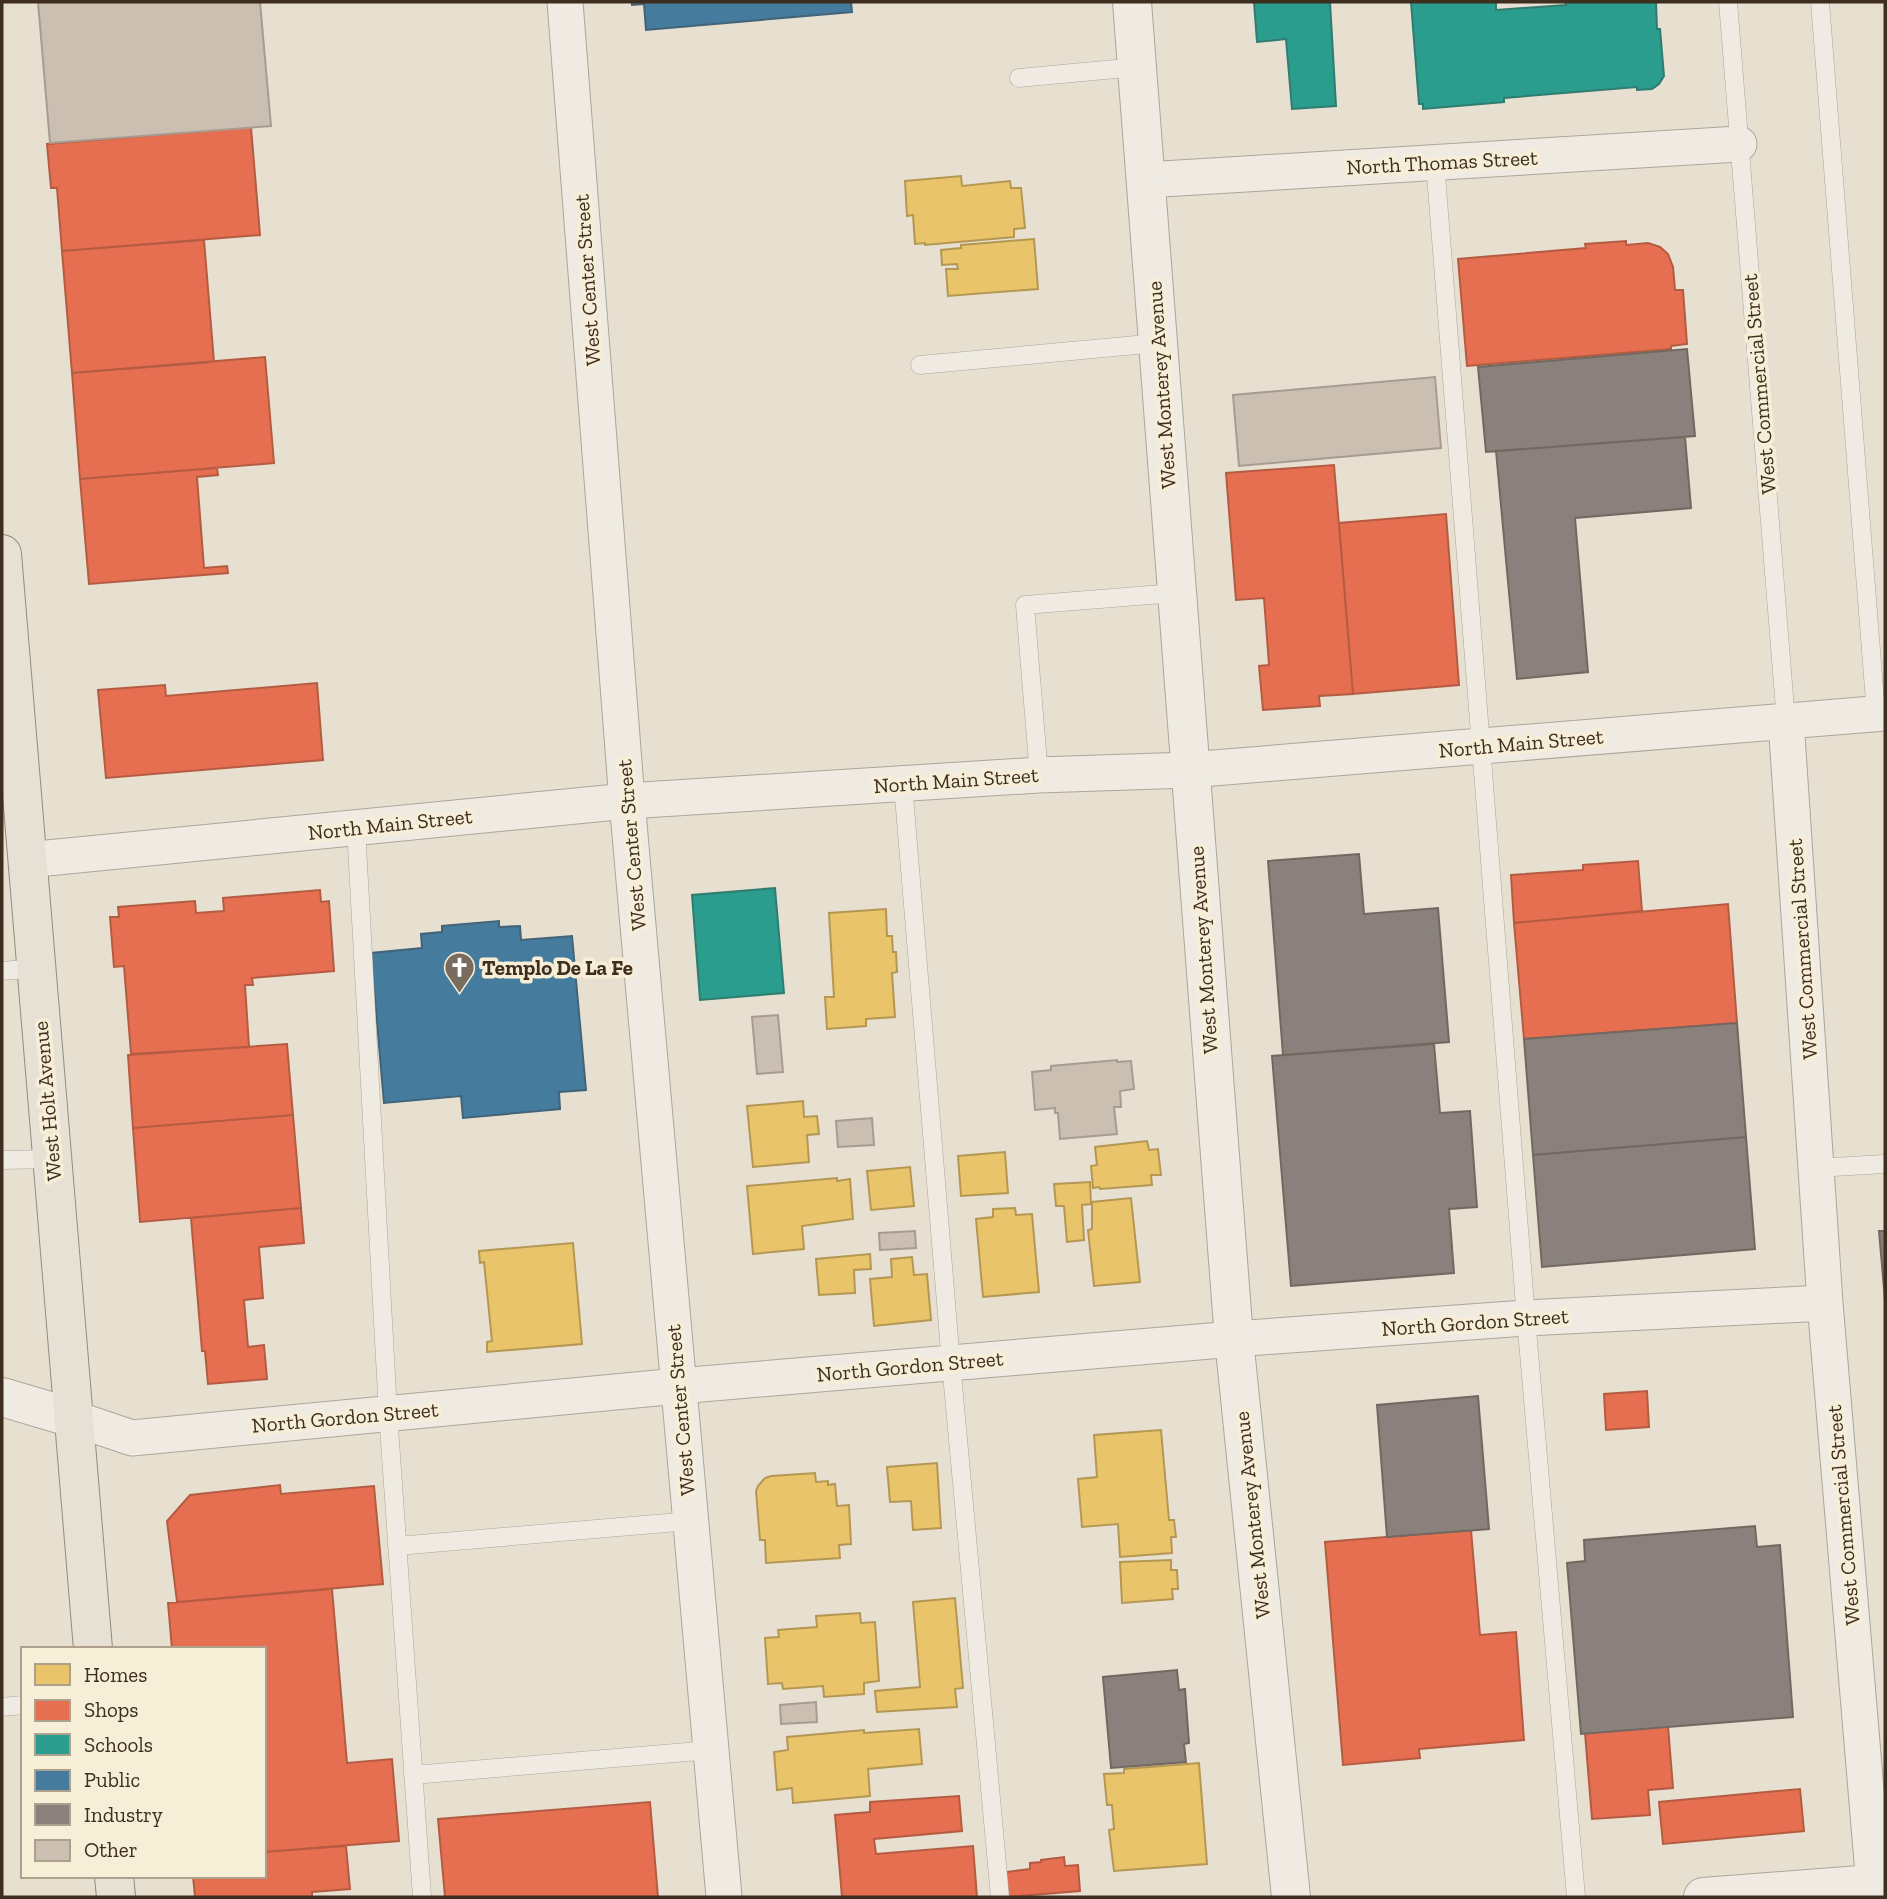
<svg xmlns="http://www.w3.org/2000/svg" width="1887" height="1899" font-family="'Zilla Slab',serif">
<rect width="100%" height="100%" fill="#e7e0d1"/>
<path fill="#e9c46a" stroke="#b59754" stroke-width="2" d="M961,176L962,186L1010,181L1011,188H1021L1025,228L1014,229V237L925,245V243L915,244L913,215L907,216L905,181Z
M1034,239L1038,289L948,296L946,269H958L957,264L942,265L941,250L961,248V245Z
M886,909L887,936H892L893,952H896L897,972L892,973L895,1017L866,1019V1026L827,1029L825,997H834L829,913Z
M803,1101L804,1117L817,1116L819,1134L807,1135L809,1162L753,1167L747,1106Z
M1147,1141L1149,1150L1158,1149L1161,1175H1151L1152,1185L1100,1189L1099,1187L1093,1188L1091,1166L1097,1165L1095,1147Z
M1005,1152L1008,1193L961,1196L958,1156Z
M910,1167L914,1206L871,1210L867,1171Z
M837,1178V1181L850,1179L853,1219L802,1226L804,1249L753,1254L747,1186Z
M1090,1182L1091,1204L1082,1205L1084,1240L1067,1242L1064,1206H1056L1054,1184Z
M1131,1198L1140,1282L1094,1286L1088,1230L1092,1229V1202Z
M1015,1208L1016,1215L1032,1214L1039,1292L983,1297L976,1219L993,1217V1209Z
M573,1243L582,1344L487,1352V1342L492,1341L484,1262L480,1263L479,1251Z
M870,1254L871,1269L854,1270L855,1293L819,1295L816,1259Z
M912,1257L914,1275L927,1274L931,1320L874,1326L870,1279L892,1277L891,1259Z
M1161,1430L1169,1520H1174L1176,1537H1171L1172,1553L1120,1557L1118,1524L1082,1527L1078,1479L1097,1477L1094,1435Z
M937,1463L941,1528L913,1530L911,1501L890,1502L887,1467Z
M815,1473L816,1482L828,1481V1485L835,1484L837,1506L849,1505L851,1544L839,1545L840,1558L766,1563L765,1540H760L756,1491L758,1486L765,1478L771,1476Z
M1171,1560V1570H1177L1178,1589H1172L1173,1599L1122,1603L1120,1562Z
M955,1598L963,1688L955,1689L957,1707L877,1712L875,1691L920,1687L913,1602Z
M860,1613L861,1623L875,1622L879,1681L864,1683V1694L824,1697L823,1686L783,1689L782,1683L768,1684L765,1638L779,1637L778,1630L817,1627L816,1616Z
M919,1729L922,1764L868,1769L870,1796L793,1803L792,1788L777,1790L774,1752L788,1750L787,1737L864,1730V1733Z
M1199,1763L1207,1864L1114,1871L1109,1830L1114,1829L1112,1805H1107L1104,1774L1124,1773V1769Z"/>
<path fill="#e76f51" stroke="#b45c42" stroke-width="2" d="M251,127L260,235L62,251L57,188H51L47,144Z
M204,240L214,362L72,373L62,251Z
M1626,241V245L1648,243L1660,247L1668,254L1673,267L1675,290H1683L1687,344L1671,346V349L1467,366L1458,259L1586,248L1585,244Z
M265,357L274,463L80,479L72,373Z
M1334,465L1353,694L1319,696L1320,706L1263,710L1259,666L1269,665L1264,598L1236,600L1226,473Z
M217,468L218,475L197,477L204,568L227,566L228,573L89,584L80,479Z
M1446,514L1459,685L1353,694L1339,523Z
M317,683L323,760L106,778L98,690L165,685L166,696Z
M1638,861L1642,911L1514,923L1511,875L1583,870V865Z
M320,890L321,902L329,901L334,971L252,978L253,985H245L249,1047L131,1054L124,966L114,967L110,917H119L118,907L195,901L196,913L224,911L223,898Z
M1728,904L1737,1023L1524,1039L1514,923Z
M287,1044L293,1115L133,1128L128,1055Z
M293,1115L301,1208L140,1222L133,1128Z
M301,1208L304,1243L259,1247L263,1298L244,1300L248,1347L264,1345L267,1379L208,1384L205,1351H202L191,1218Z
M1647,1391L1649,1427L1606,1430L1604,1394Z
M280,1485L281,1494L374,1486L383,1584L177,1602L167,1521L190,1495Z
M1471,1530L1480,1635L1516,1632L1524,1740L1419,1749L1420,1758L1343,1765L1325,1542Z
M332,1589L347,1763L392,1759L399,1841L264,1852V1649H172L168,1603Z
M1668,1726L1673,1788L1648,1790L1650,1815L1592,1819L1585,1733Z
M1800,1789L1804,1831L1663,1844L1659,1802Z
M959,1796L962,1831L874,1839L876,1854L973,1846L977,1897H842L835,1815L870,1812V1802Z
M650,1802L658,1897H445L438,1819Z
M346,1846L350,1889L312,1892V1897H195L193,1876H264V1852Z
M1064,1857L1065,1866L1078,1865L1080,1891L1008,1897L1006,1872L1030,1869V1863L1041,1862V1860Z"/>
<path fill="#2a9d8f" stroke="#307c6e" stroke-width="2" d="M1254,2H1330L1336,106L1292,109L1286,39L1257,42Z
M1411,2H1496V10L1566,5L1565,2H1656L1657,29H1660L1664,76L1659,84L1652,89L1637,90V87L1504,98V102L1423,109V104H1419Z
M775,888L784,993L700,1000L692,895Z"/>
<path fill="#457b9d" stroke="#436478" stroke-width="2" d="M632,2H851L852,12L646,30L644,4L632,5Z
M499,921V927L520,926L521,940L572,936L586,1090L559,1092L560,1109L463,1118L461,1096L384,1103L371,953L422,948L421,934L442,932V926Z"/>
<path fill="#8a817c" stroke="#736860" stroke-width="2" d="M1687,349L1695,436L1486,452L1478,367Z
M1685,437L1691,508L1575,518L1588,672L1517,679L1496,451Z
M1359,854L1364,914L1438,908L1449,1042L1283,1055L1268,861Z
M1737,1023L1746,1137L1533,1155L1524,1039Z
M1434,1044L1440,1113L1470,1111L1477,1207L1449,1209L1454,1273L1291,1286L1272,1056Z
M1746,1137L1755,1249L1542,1267L1533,1155Z
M1879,1231H1885V1300Z
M1478,1396L1489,1529L1387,1537L1377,1405Z
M1755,1526L1757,1547L1780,1545L1793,1717L1581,1734L1567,1563L1585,1561L1584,1540Z
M1177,1670L1179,1690L1185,1689L1189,1743L1184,1744L1186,1762L1111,1768L1103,1677Z"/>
<path fill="#cbbfb2" stroke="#a89c90" stroke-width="2" d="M38,2H260L271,126L50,143Z
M1435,377L1441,448L1239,466L1233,395Z
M778,1015L783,1072L757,1074L752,1017Z
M1117,1060V1062L1131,1061L1134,1089L1120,1091L1121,1107H1114L1117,1134L1060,1139L1058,1113H1055V1108L1035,1110L1032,1072L1051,1070V1066Z
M872,1118L874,1145L838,1147L836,1121Z
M915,1231L916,1248L880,1250L879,1233Z
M816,1702L817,1722L781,1724L780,1705Z"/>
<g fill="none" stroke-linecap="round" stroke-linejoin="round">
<defs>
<path id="service" d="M1728,2L1786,721
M1820,2L1876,714
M1019,78L1137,67
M1435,162L1526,1318L1576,1897
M920,365L1158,343
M1039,775L1025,605L1175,593
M903,784L951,1363L1000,1897
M356,827L388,1413L422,1897
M2,971L36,968
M2,1160L51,1159
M1816,1168L1885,1164
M397,1546L690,1521
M2,1707L23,1705
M413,1775L711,1750"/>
<path id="minor" d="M565,2L627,801L724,1897
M1146,180L1739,144
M1786,721L1825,1303L1875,1897
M27,860L627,801L1039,775L1189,770L1885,713
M73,1418L132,1438L678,1386L1234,1339L1526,1318L1825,1303"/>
<path id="tertiary" d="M1132,2L1234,1339L1291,1897
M2,1397L73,1418
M1703,1897L1885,1883"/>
<path id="primary" d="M2,554L93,1649
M114,1876L116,1897"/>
</defs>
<use href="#service" stroke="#ada599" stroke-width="19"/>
<use href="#minor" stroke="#ada599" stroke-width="37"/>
<use href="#tertiary" stroke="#ada599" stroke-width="40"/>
<use href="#primary" stroke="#928b80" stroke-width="40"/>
<use href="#service" stroke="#efebe3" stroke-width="18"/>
<use href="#minor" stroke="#efebe3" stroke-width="35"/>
<use href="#tertiary" stroke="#efebe3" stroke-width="38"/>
<use href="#primary" stroke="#e6e1d4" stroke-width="38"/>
</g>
<defs>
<symbol id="church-pin" viewBox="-11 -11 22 30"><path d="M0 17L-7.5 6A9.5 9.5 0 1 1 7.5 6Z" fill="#786c5e" stroke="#f7eed8"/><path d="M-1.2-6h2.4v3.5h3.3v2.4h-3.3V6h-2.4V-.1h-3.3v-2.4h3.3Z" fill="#fff"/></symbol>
</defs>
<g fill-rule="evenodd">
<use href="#church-pin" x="442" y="950" width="35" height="47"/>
</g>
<g text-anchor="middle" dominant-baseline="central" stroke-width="7" stroke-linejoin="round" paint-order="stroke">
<g font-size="21" fill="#3d2e20" stroke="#f7eed8">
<text transform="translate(1442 162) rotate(-3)">North Thomas Street</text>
<text transform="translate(587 280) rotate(-94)">West Center Street</text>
<text transform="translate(1759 384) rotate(-95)">West Commercial Street</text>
<text transform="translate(1161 385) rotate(-94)">West Monterey Avenue</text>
<text transform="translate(1521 743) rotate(-5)">North Main Street</text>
<text transform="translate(956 780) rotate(-4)">North Main Street</text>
<text transform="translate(390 824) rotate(-6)">North Main Street</text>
<text transform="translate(631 845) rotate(-95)">West Center Street</text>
<text transform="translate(1802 949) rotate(-94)">West Commercial Street</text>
<text transform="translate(1203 950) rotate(-94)">West Monterey Avenue</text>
<text transform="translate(47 1101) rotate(-95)">West Holt Avenue</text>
<text transform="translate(1475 1322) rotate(-4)">North Gordon Street</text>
<text transform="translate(910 1366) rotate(-5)">North Gordon Street</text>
<text transform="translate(680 1410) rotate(-95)">West Center Street</text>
<text transform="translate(345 1417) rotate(-5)">North Gordon Street</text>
<text transform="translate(1252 1515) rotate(-96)">West Monterey Avenue</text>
<text transform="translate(1843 1515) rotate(-95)">West Commercial Street</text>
</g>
<g font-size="21" font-weight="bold" fill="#3d2e20" stroke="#f7eed8" text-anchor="start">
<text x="482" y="967">Templo De La Fe</text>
</g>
</g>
<rect width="1887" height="1899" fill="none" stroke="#3d2e20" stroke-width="7"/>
<rect x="21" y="1647" width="245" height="231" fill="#f7eed8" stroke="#ada18e" stroke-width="2"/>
<rect x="35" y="1664" width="35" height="21" fill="#e9c46a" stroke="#ada18e" stroke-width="2"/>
<text x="84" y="1682" font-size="21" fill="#3d2e20">Homes</text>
<rect x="35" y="1700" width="35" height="21" fill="#e76f51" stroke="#ada18e" stroke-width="2"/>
<text x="84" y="1717" font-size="21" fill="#3d2e20">Shops</text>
<rect x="35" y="1734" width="35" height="21" fill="#2a9d8f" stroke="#ada18e" stroke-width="2"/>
<text x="84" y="1752" font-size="21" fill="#3d2e20">Schools</text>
<rect x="35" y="1770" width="35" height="21" fill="#457b9d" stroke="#ada18e" stroke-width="2"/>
<text x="84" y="1787" font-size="21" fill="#3d2e20">Public</text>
<rect x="35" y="1804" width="35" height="21" fill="#8a817c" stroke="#ada18e" stroke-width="2"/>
<text x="84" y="1822" font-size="21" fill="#3d2e20">Industry</text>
<rect x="35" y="1840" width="35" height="21" fill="#cbbfb2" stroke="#ada18e" stroke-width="2"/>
<text x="84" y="1857" font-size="21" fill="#3d2e20">Other</text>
</svg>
